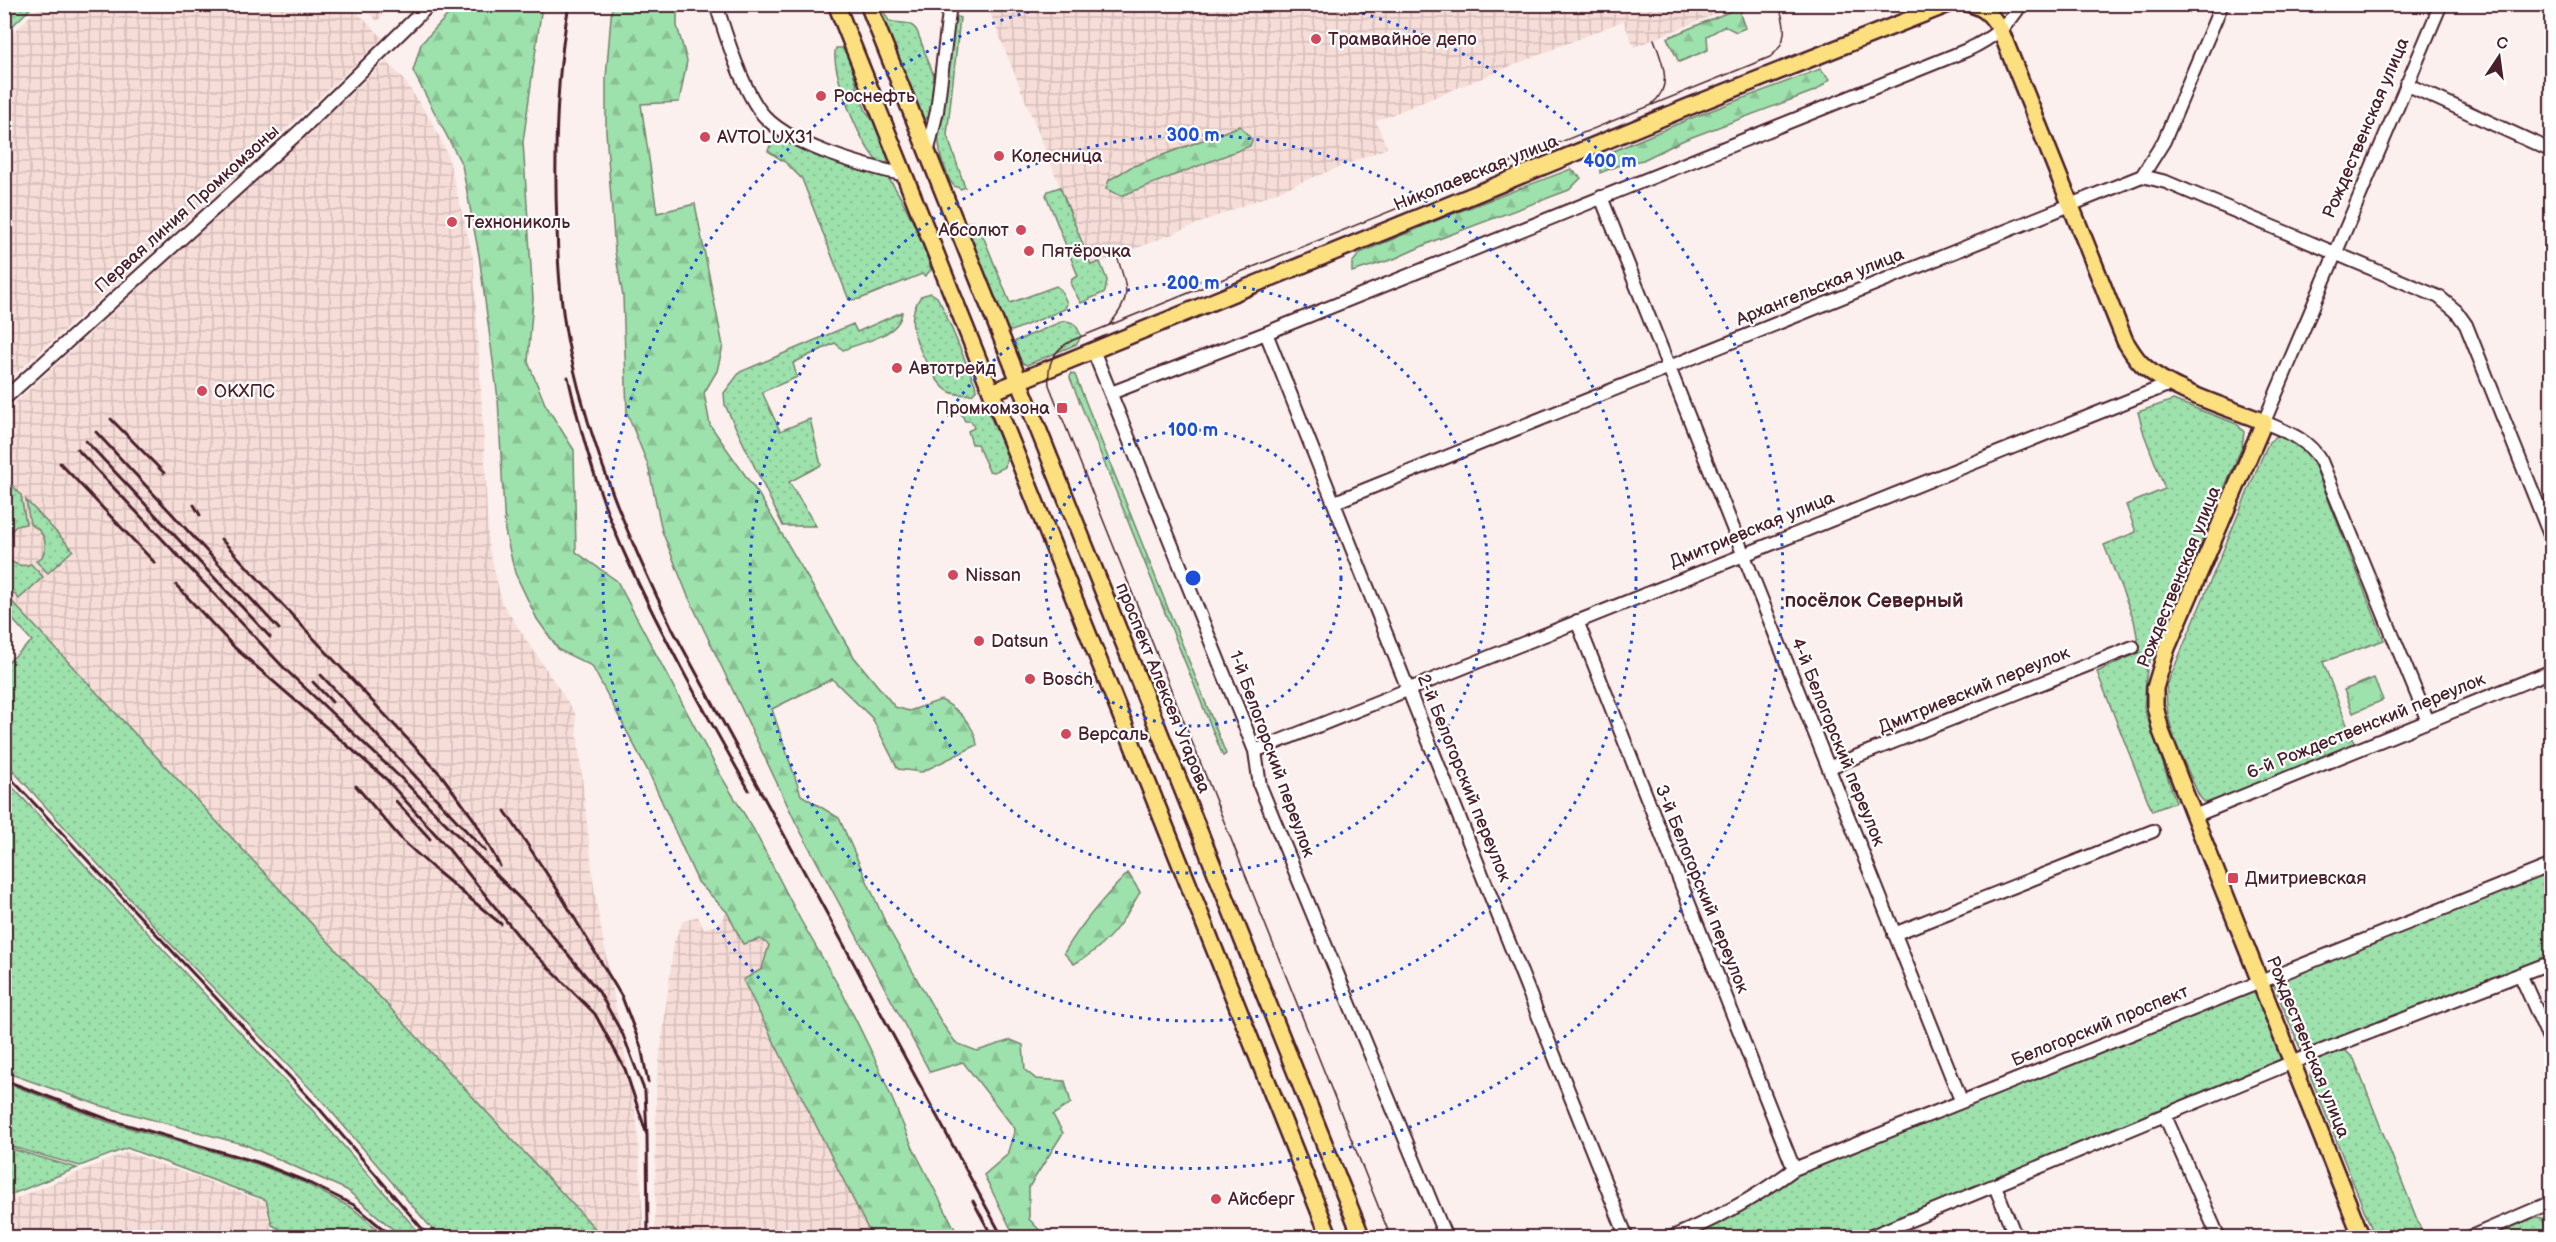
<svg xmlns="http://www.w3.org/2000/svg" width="2556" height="1242" font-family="'Balsamiq Sans',sans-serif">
<defs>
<pattern id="industrial-grid" width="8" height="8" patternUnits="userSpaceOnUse" patternTransform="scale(1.5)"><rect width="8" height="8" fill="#f6ddd8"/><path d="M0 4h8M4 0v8" fill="none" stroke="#d4bdba"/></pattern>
<pattern id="grass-dots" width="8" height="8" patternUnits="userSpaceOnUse" patternTransform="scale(1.5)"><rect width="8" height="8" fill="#9de1ac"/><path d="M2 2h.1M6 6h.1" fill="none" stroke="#89c194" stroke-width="1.8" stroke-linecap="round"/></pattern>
<pattern id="forest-firs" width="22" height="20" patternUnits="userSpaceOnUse" patternTransform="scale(1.5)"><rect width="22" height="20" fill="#9de1ac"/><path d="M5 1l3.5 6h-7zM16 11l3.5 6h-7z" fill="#89c194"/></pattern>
<pattern id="park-tufts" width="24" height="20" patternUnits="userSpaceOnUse" patternTransform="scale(1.5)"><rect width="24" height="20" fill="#9de1ac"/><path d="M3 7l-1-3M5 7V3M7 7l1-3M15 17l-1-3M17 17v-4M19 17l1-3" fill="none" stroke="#89c194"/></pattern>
</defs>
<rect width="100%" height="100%" fill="#fbf0ed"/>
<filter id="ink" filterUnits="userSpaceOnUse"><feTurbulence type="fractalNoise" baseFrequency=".0167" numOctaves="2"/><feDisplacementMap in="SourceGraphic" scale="12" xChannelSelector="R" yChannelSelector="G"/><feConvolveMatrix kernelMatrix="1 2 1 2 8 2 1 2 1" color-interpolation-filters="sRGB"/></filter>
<g filter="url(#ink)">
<path fill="url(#industrial-grid)" d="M42,4L350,5L383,38L233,179L5,383V41Z
M362,5H392L377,21Z
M987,5H1738L1634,47L1623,21L1598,31L1376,121L1387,148L1092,266Z
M386,61L402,77L432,122L447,153L473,256L485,462L488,543L502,603L575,713L595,896L637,1121L644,1237H600L5,600V412Z
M727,912L743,944L760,939L769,945L762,969L743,981L872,1237L655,1238L656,1086L674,942L683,921L698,916L703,928L718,925Z
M127,1152L265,1202L273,1237H5V1203Z"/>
<path fill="url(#grass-dots)" stroke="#74806c" stroke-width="1.5" d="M5,4H34V5L5,33Z
M875,5H880L889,21C900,25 909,19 917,31L935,79L931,115L921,122Z
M955,16L960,18L947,135L965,187L961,189L954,186L950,181L941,158L938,136Z
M836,48H842L850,58L858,91L866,111L880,131L890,158L885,166C865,162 828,66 836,48Z
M773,138H780L889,179C905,201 924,244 931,270L925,276L922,274L860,299L849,300L802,179L785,162L768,151Z
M1060,187L1091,265L1100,262L1107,280L1105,292L1081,303L1071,285L1072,279L1078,276L1046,195L1048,191Z
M968,222H973L979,226L1010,303L1056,286L1061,290L1067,303L1065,309L1012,331L1008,330L965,230Z
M931,293L937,297L943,308L975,384L976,390L973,394C965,395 957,395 950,392C935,385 915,343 913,327C911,317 915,305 921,296Z
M902,312C900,336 862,342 843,350L835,343L793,363L797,377L762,392L780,431L810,419L821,465L789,482L816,526H783L725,405L724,393L740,372L853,324L857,332Z
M1063,321C1075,321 1077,326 1081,336L1077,344L1027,365L1020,362L1013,344L1016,341Z
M2173,400L2237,424L2244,432L2242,447L2147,667L2144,708L2176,802L2152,811L2097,672L2140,652L2134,620L2104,545L2136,532L2126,505L2165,489L2144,434L2138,412Z
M977,405L986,407L1007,454L1005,467L994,472L989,471L977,444H972L968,431L974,428L971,421H965L961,413L963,410Z
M2277,436C2293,437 2303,446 2312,459L2384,640L2323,662L2354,743L2216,802L2205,803L2199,796C2185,762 2162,723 2167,685L2263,455L2269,442Z
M5,477L21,495L26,524L16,526L6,537Z
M26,500L73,550L48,573L36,561L42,557C49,542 43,531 30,524Z
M5,554C11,564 19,568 31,564L43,577L19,599L5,584Z
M5,594L603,1237H439L324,1103L167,940L5,762V661L7,663L32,641L5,611Z
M5,779L314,1112L423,1237H402L347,1190L246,1145L98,1105L5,1072Z
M2551,871V955L2303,1055L2273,983Z
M2254,990L2283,1064L1858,1237L1678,1238L1799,1171Z
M2340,1050L2346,1051L2354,1059L2421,1230V1237H2375L2310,1075L2313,1062Z
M4,1082L108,1122L257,1164L305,1183L352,1208L387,1237H309L289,1234L272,1225L266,1200L127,1148L80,1166L5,1145Z
M5,1147L77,1168L5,1197Z
M2530,1217L2542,1219L2551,1238H2481Z"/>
<path fill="url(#forest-firs)" stroke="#74806c" stroke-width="1.5" d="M458,4L542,5L523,142L533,299L528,362L545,404L574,450L576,552L617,581L721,776L754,830L800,919L842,992L876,1061L913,1148L959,1237H872L743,980L762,969L769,945L760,939L743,944L727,912L698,882L649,773L592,666L559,650L537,619L515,573L505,531L498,399L479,255L462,165L413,71L421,44Z
M612,5H677V26L687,61L679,102L641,104L657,213L695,204L723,346L717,371L704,393L710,425L759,495L854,657L895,707L909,711L941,700C958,709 975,725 977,745L922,772L898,769L872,718L832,679L772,709L801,795L839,818L887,926L943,1025L956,1043L977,1051L1011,1040L1023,1045L1025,1070L1036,1079L1065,1081L1071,1103L1053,1115L1063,1133L1029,1187V1219L1046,1237H1015L984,1175L1007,1155L1015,1129L963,1062L930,1072L796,823L687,594L662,531L648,465L627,413L623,296L615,252L606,131V78Z
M1745,5L1740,14L1745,28L1736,32L1725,26L1707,36L1708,50L1679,62L1667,38Z
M1820,69L1830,79L1817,90L1684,140L1643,160L1622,164L1600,173V163L1609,153L1694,117Z
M1240,126L1252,140L1250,146L1121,196L1106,189L1109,180L1131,167Z
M1571,169L1581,178L1569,190L1436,240L1394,259L1352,272V263L1360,253L1445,217Z
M1071,373L1075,375L1226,754L1223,756L1070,378Z
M1128,873L1140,892C1123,923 1105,948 1074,964L1064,953C1081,924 1104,897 1128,873Z"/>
<path fill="url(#park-tufts)" stroke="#74806c" stroke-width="1.5" d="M2374,678L2383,700L2353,713L2344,690Z"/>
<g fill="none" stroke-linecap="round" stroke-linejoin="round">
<defs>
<path id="minor" d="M716,4C726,36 741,85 760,111C785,145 864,166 905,175
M2406,84L2552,151
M927,154L937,111L950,4
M2142,176L2166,182L2439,297L2456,311L2466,325L2552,540
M1601,197L1961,1100
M1266,333L1627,1238
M1093,350L1255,751L1260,786L1446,1238
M1111,393L1266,333L1967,50C1989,40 2009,26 2021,4
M4,399L300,131L430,4
M1335,502L2142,176L2164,141L2222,4
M1577,621L1794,1169
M2427,719L2321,461C2308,439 2287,432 2264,422L2441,4
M1255,751L2170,384
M1830,767L2133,647
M2194,816L2552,671
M1894,934L2153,831
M2520,974L2552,1045
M2165,1116L2219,1238
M1995,1186L2016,1238
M1670,1238C1718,1218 1752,1200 1794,1169L2552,865
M1867,1238L2293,1062L2552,962
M2468,1238L2552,1202"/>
<path id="major" d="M836,4L1330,1238
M868,4L1362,1238
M1970,4C1986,8 1992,16 2000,29L2125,341C2131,350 2136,360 2145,367C2173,392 2228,407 2264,422L2167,648L2155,688V706L2161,731L2194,816L2362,1238
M992,392L1688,107L1949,4"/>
</defs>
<use href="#minor" stroke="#4a1f2b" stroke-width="16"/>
<use href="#major" stroke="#4a1f2b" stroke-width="20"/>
<use href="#minor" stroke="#fff" stroke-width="12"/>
<use href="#major" stroke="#fce080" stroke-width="15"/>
<path stroke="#4a1f2b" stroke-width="1.5" d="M1652,104C1674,85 1662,62 1654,39
M1109,325C1133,297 1127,289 1117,256
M1391,1238L1049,385C1047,363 1053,350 1073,340L1770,57C1789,43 1786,24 1778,4"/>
<path stroke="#4a1f2b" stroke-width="3" d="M569,4C556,78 554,152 557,227C558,269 561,312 570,353C592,451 629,541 673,630L1003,1238
M568,377C582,438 600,501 627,559C663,638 706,714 749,790
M111,419L164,473
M96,432L279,629
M86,441L270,637
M77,449L286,670L403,780L533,912L599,992L623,1035L645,1092L647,1135
M60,463L155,563
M194,505L200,515
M221,539L442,776L475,821L500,866
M176,585L235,648L386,779L446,846L524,943L595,1014L625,1069L647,1135L648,1238
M321,675L485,851
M313,682L332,702
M4,771L317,1106L430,1238
M356,786L403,841L434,869L501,924
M396,801L430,839
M505,811L557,889L622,997L641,1047L648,1082
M4,1080L110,1120L257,1162L305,1181L354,1205L394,1238
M973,1201L993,1238"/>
</g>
</g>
<g fill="none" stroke="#1d4ed8" stroke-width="3" stroke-dasharray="3 6">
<circle cx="1193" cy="578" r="148"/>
<circle cx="1193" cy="578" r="295"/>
<circle cx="1193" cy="578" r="443"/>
<path d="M1336 6A590 590 0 1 1 1050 6"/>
</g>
<g fill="#d1495b" stroke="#fff" stroke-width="2">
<circle cx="1316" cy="39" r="6"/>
<circle cx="821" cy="96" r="6"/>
<circle cx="705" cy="137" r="6"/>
<circle cx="999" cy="156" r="6"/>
<circle cx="452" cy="222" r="6"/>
<circle cx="1021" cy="230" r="6"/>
<circle cx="1029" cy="251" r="6"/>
<circle cx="897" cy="368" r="6"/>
<circle cx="202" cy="391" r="6"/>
<rect x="1056" y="402" width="12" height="12" rx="3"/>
<circle cx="953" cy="575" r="6"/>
<circle cx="979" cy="641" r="6"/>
<circle cx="1030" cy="679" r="6"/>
<circle cx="1066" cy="734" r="6"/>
<rect x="2227" y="872" width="12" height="12" rx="3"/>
<circle cx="1216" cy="1199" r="6"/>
</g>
<g text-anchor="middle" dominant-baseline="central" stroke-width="4.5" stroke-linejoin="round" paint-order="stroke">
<g font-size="18" fill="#4a1f2b" stroke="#fff" text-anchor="start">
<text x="1328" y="39">Трамвайное депо</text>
<text x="833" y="96">Роснефть</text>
<text x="717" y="137">AVTOLUX31</text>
<text x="1011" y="156">Колесница</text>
<text x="464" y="222">Технониколь</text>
<text x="1009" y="230" text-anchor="end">Абсолют</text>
<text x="1041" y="251">Пятёрочка</text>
<text x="909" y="368">Автотрейд</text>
<text x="214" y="391">ОКХПС</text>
<text x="1050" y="408" text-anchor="end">Промкомзона</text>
<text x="965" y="575">Nissan</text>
<text x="991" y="641">Datsun</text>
<text x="1042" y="679">Bosch</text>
<text x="1078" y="734">Версаль</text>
<text x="2245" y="878">Дмитриевская</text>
<text x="1228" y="1199">Айсберг</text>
</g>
<g font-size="18" fill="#4a1f2b" stroke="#fff">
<text transform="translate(2366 128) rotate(-67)">Рождественская улица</text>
<text transform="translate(1476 173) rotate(-22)">Николаевская улица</text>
<text transform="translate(187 209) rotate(-42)">Первая линия Промкомзоны</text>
<text transform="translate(1820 287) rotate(-22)">Архангельская улица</text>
<text transform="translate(1752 530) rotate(-22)">Дмитриевская улица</text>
<text transform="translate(2179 577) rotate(-68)">Рождественская улица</text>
<text transform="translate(1163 688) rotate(68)">проспект Алексея Угарова</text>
<text transform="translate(1974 690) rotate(-22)">Дмитриевский переулок</text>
<text transform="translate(2366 726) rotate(-22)">6-й Рождественский переулок</text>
<text transform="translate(1838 742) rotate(68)">4-й Белогорский переулок</text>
<text transform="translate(1272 754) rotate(70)">1-й Белогорский переулок</text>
<text transform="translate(1464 778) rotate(68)">2-й Белогорский переулок</text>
<text transform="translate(1702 889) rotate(68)">3-й Белогорский переулок</text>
<text transform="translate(2100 1026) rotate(-22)">Белогорский проспект</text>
<text transform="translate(2308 1047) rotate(68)">Рождественская улица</text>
</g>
<g font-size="20" font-weight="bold" fill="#4a1f2b" stroke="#fff">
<text x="1874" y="601">посёлок Северный</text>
</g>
</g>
<circle cx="1193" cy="578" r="9" fill="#1d4ed8" stroke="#fff" stroke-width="3"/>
<g font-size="18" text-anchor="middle" font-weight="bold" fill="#1d4ed8" stroke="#fff" stroke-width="4.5" stroke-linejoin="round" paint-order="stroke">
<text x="1193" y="141">300 m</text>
<text x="1610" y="167">400 m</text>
<text x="1193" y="289">200 m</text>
<text x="1193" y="436">100 m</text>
</g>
<rect width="2556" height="1242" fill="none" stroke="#fff" stroke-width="24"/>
<rect x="12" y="12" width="2532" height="1218" fill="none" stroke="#4a1f2b" stroke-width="2" filter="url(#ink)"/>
<g transform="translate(2499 57) rotate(13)" stroke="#ffffff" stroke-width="4.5" paint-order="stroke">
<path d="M0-4.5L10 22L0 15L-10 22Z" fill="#4a1f2b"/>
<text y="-9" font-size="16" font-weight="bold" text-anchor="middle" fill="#4a1f2b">С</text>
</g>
</svg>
